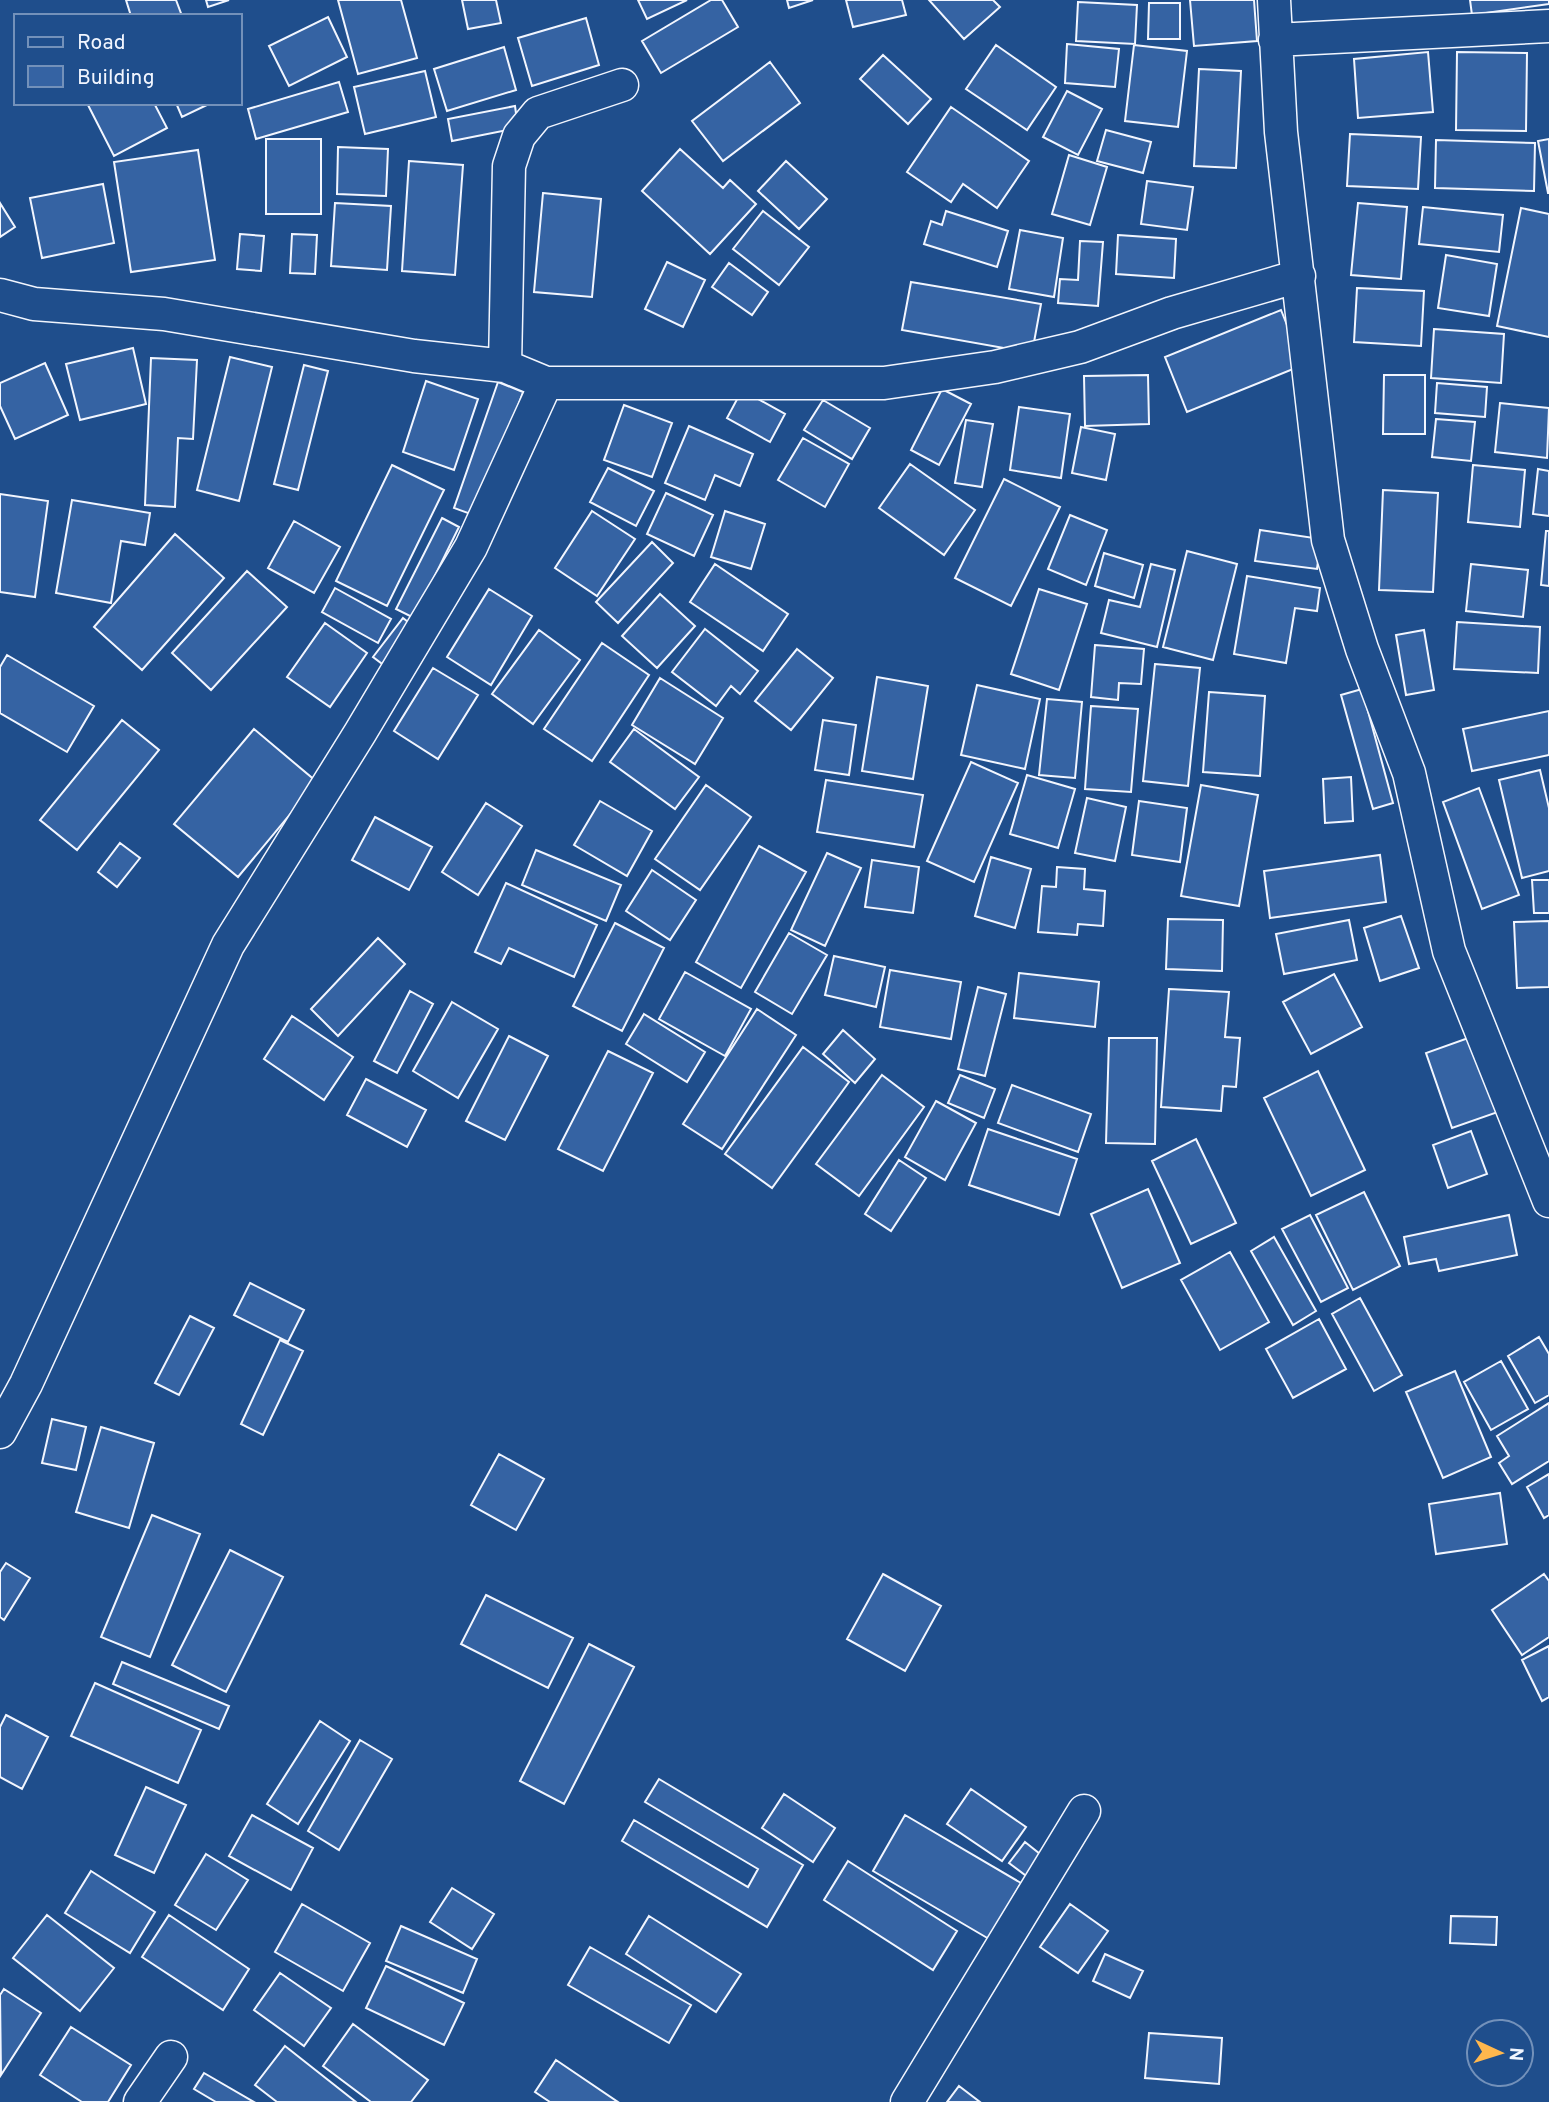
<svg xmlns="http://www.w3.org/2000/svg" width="1549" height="2102" font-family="Overpass,sans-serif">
<rect width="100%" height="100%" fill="#1f4e8c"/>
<path fill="#3563a3" stroke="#f2f6ff" stroke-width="2" d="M126,0H176L182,16H131Z
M206,0H229L208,7Z
M338,0H401L417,58L358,74Z
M462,0H496L501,23L468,29Z
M638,0H687L647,19Z
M711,0H722L738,27L661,73L642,41Z
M787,0H813L789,8Z
M846,0H902L906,15L853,27Z
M929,0H993L1000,7L964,39Z
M1190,0H1254L1257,41L1194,46Z
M1470,0H1549V4L1472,15Z
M1078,2L1137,5L1135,44L1076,41Z
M1149,3H1180V39H1148Z
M328,17L347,57L289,86L269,46Z
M586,18L599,65L532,86L518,38Z
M1067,44L1119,49L1115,87L1065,83Z
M996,45L1056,87L1027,130L966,89Z
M1134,45L1187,51L1178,127L1125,121Z
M504,47L516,90L447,111L434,69Z
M1428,52L1433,112L1358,118L1354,59Z
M1457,52L1527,53L1526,131L1456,130Z
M883,55L931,99L908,124L860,79Z
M770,62L800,103L723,161L692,121Z
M1199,69L1241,71L1236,168L1194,166Z
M425,71L436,117L365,134L354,87Z
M339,82L348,112L256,139L248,109Z
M1067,91L1102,109L1078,155L1043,137Z
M91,103H154L167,128L114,156L88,105Z
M176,103H211L182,117Z
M515,106L518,128L452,141L448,119Z
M951,107L1029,161L997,208L963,184L951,202L907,172Z
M1106,130L1151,142L1143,173L1097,161Z
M1350,134L1421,137L1418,189L1347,186Z
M266,139H321V214H266Z
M1549,139V193H1548L1538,141Z
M1436,140L1535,143L1534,191L1435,188Z
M338,147L388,149L386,196L337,194Z
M680,149L723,188L730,180L756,204L710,254L642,191Z
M198,150L215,260L131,272L114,162Z
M1069,155L1107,167L1090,225L1052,214Z
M409,161L463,165L455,275L402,271Z
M786,161L827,199L799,229L758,191Z
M1147,181L1193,187L1187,230L1141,224Z
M103,184L114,243L42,258L30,198Z
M543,193L601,199L592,297L534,292Z
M0,203L15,227L0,237Z
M335,203L391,206L387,270L331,266Z
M1358,203L1407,207L1401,279L1351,275Z
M1423,207L1503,215L1499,252L1419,244Z
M1521,208L1549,214V337L1497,326Z
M763,211L809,247L779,285L733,249Z
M946,211L1008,231L997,267L924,244L931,221L942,225Z
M1020,230L1063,238L1054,297L1009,289Z
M240,234L264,236L261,271L237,269Z
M292,234L317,235L315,274L290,273Z
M1118,235L1176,239L1174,278L1116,274Z
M1080,241L1103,242L1098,306L1058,303L1060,279L1078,280Z
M1446,255L1497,264L1489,316L1438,308Z
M667,262L705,280L683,327L645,309Z
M729,263L768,292L752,315L712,287Z
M911,282L1041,304L1032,353L902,330Z
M1357,288L1424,291L1421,346L1354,342Z
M1281,310L1303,365L1187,412L1165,357Z
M1434,329L1504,334L1501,383L1431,378Z
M133,348L146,404L80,420L66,364Z
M230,357L272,367L239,501L197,490Z
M151,358L197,360L193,439L178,438L175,507L145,505Z
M45,363L68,415L15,439L0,406V383Z
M304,365L328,371L298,490L274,484Z
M1148,375L1149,424L1085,426L1084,376Z
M1384,375H1425V434H1383Z
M426,381L478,399L454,470L403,452Z
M498,382L523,392L479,517L454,508Z
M1437,383L1487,387L1485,417L1435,413Z
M942,389L971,404L939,465L911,450Z
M742,390L785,414L770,442L727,418Z
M823,400L870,428L852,459L804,430Z
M1500,403L1549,408L1547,458L1495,452Z
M624,405L672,423L652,477L604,460Z
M1019,407L1070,414L1061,478L1010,470Z
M1436,419L1475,422L1471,461L1432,457Z
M966,420L993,424L982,487L955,483Z
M689,426L753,454L740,486L715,475L705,500L665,483Z
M1081,427L1115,434L1106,480L1072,473Z
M803,438L849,464L825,507L778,480Z
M910,464L975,510L944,555L879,508Z
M392,465L444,490L387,606L336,581Z
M1473,465L1525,470L1520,527L1468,522Z
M608,468L654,491L636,526L590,502Z
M1538,469L1549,471V516L1533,514Z
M1004,479L1060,507L1011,606L955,578Z
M1383,490L1438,493L1433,592L1379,590Z
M666,493L713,515L694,556L647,534Z
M0,494L48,501L35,597L0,592Z
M72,500L150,513L145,545L121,541L111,603L56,593Z
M592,511L635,539L597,596L555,568Z
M725,511L765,524L751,569L711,557Z
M1070,515L1107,530L1086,585L1048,569Z
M442,518L459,527L414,618L396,609Z
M294,521L340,547L314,593L268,568Z
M1260,530L1321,539L1317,569L1255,561Z
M1546,531H1549V586L1541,585Z
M175,534L224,578L142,670L94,627Z
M652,542L673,563L618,623L596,602Z
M1187,551L1237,564L1213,660L1163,647Z
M1104,553L1143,565L1134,598L1095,586Z
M715,564L788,614L763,651L690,602Z
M1151,564L1175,570L1157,647L1101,633L1109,600L1140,607Z
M1471,564L1528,570L1523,617L1466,611Z
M247,571L287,607L211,690L172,653Z
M1247,576L1320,588L1317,611L1295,608L1286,663L1234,654Z
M335,588L391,619L378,643L322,612Z
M489,589L532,616L491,685L447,657Z
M1039,589L1087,604L1059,690L1011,674Z
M660,594L695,626L657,668L622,636Z
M403,618L418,630L389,669L373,657Z
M1457,622L1540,627L1538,673L1454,669Z
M325,623L367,653L330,707L287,677Z
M705,629L758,671L740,694L731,686L716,706L672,672Z
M539,630L580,660L533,724L492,694Z
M1424,630L1434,690L1406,695L1396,635Z
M602,643L649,675L592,761L544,729Z
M1095,645L1144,649L1141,684L1119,683L1118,700L1091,697Z
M797,649L833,678L791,730L755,701Z
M7,655L94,706L67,752L0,713V667Z
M1155,664L1200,668L1188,786L1143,781Z
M433,668L478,695L438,759L394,731Z
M877,677L928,686L913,779L862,771Z
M660,678L723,718L695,764L632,725Z
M977,685L1040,699L1025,769L961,755Z
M1362,689L1393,803L1373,809L1341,695Z
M1209,692L1265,696L1260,776L1203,772Z
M1047,699L1082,702L1075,778L1039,775Z
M1091,706L1138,709L1131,792L1085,789Z
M1549,711V755L1472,771L1463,729Z
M122,720L159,750L77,850L40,820Z
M823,720L856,725L849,775L815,770Z
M254,729L317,782L238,877L174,824Z
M634,729L699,777L675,809L610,762Z
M971,762L1018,783L974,882L927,861Z
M1540,770L1549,808V871L1522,878L1499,780Z
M1027,775L1075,789L1058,848L1010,834Z
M1351,777L1353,821L1325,823L1323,779Z
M826,780L923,795L914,847L817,832Z
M706,785L751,817L700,890L655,859Z
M1201,785L1258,795L1239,906L1181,896Z
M1479,788L1519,895L1482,909L1443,802Z
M1087,798L1126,807L1115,861L1075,853Z
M600,801L652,831L627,876L574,845Z
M1139,801L1187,808L1180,862L1132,855Z
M486,803L522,826L478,895L442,872Z
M375,817L432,847L409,890L352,860Z
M120,843L140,858L117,887L98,872Z
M759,846L806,872L741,988L696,962Z
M536,850L621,885L606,921L522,885Z
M827,853L861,868L825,946L791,930Z
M1380,855L1386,902L1270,918L1264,871Z
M991,857L1031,869L1015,928L975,916Z
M872,860L919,867L913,913L865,907Z
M1057,867L1085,869L1084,889L1105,891L1103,926L1078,924L1077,935L1038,932L1042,886L1056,887Z
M652,870L696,900L670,940L626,911Z
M1532,880H1549V913H1534Z
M506,883L597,925L574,977L509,948L501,964L475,952Z
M1401,916L1419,968L1380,981L1364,928Z
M1168,919L1223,920L1222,971L1166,969Z
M1349,920L1357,960L1284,974L1276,934Z
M1549,921V987L1517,988L1514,922Z
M615,923L664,948L622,1031L573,1006Z
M789,933L827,955L792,1014L755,992Z
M378,938L405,964L338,1036L311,1009Z
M834,956L885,967L876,1007L825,995Z
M890,970L961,982L951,1039L880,1027Z
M685,972L751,1009L725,1056L659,1019Z
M1019,973L1099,982L1095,1027L1014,1018Z
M1334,974L1362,1027L1311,1054L1283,1002Z
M978,987L1006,994L985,1076L958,1069Z
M1169,989L1229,992L1225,1037L1240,1038L1236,1087L1223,1086L1221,1111L1161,1107Z
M410,991L433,1004L397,1073L374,1061Z
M452,1002L498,1029L458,1098L413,1071Z
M757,1009L796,1035L722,1149L683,1124Z
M644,1014L705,1052L687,1082L626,1044Z
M292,1016L353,1057L324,1100L264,1059Z
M843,1030L875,1059L855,1083L823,1054Z
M509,1036L548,1056L505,1140L466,1121Z
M1471,1037L1498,1112L1452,1128L1426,1053Z
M1109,1038H1157L1155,1144L1106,1143Z
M803,1047L849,1082L772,1188L725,1154Z
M608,1051L653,1073L603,1171L558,1149Z
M1318,1071L1365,1170L1311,1196L1264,1098Z
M882,1075L924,1107L859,1196L816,1164Z
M960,1075L995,1089L984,1118L948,1103Z
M366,1079L426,1110L407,1147L347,1115Z
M1012,1085L1091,1114L1078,1152L998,1123Z
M936,1101L976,1123L945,1180L905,1157Z
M988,1129L1077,1159L1059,1215L969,1185Z
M1471,1131L1487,1174L1448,1188L1433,1145Z
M1196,1139L1236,1223L1191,1244L1152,1161Z
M899,1160L926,1178L891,1231L865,1214Z
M1148,1189L1180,1263L1122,1288L1091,1214Z
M1364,1192L1400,1266L1353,1290L1316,1215Z
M1310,1215L1348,1288L1321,1302L1282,1229Z
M1509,1215L1517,1255L1439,1271L1436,1259L1409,1264L1404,1237Z
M1274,1237L1316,1311L1293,1325L1251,1251Z
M1230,1252L1269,1322L1220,1350L1181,1280Z
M250,1283L304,1310L288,1342L234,1315Z
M1360,1298L1402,1375L1374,1391L1332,1314Z
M190,1316L214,1328L179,1395L155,1383Z
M1319,1319L1346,1369L1293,1398L1266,1349Z
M1539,1337L1549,1354V1395L1535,1403L1508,1356Z
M280,1340L303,1351L263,1435L241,1424Z
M1501,1361L1528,1409L1491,1430L1464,1382Z
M1455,1371L1491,1457L1443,1478L1406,1392Z
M1549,1403V1461L1512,1484L1499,1463L1509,1456L1497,1436Z
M52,1419L86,1427L76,1470L42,1463Z
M101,1427L154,1443L129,1528L76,1512Z
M499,1454L544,1479L516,1530L471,1505Z
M1549,1474V1515L1544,1518L1527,1487Z
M1500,1493L1507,1544L1436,1554L1429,1504Z
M152,1515L200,1534L150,1657L101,1637Z
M230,1550L283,1577L226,1692L172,1665Z
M6,1563L30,1578L4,1620L0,1617V1572Z
M883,1574L941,1606L905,1671L847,1639Z
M1544,1574L1549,1581V1637L1522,1655L1492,1610Z
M486,1595L573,1638L548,1688L461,1644Z
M589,1644L634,1667L564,1804L520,1781Z
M1549,1646V1697L1542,1701L1522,1660Z
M122,1662L229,1706L219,1729L113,1684Z
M95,1683L201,1730L178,1783L71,1736Z
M6,1715L48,1737L22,1789L0,1777V1727Z
M320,1721L350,1741L298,1824L267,1804Z
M360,1740L392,1759L339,1850L308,1831Z
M659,1779L803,1865L767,1927L622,1841L634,1820L748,1887L758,1869L645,1802Z
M146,1787L186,1805L154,1873L115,1855Z
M971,1789L1026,1827L1002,1861L947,1824Z
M784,1794L835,1828L813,1862L762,1828Z
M252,1815L313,1848L291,1890L229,1856Z
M905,1815L1021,1883L989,1939L873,1871Z
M1025,1842L1045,1858L1029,1878L1009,1863Z
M206,1854L248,1880L216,1930L175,1905Z
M848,1861L957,1931L933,1970L824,1900Z
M91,1871L155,1912L130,1953L65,1913Z
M452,1888L494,1914L472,1949L430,1922Z
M302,1904L370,1943L343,1991L275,1952Z
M1070,1904L1108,1931L1078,1973L1040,1947Z
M47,1915L114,1968L80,2011L13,1958Z
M169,1915L249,1969L223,2010L142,1957Z
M649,1916L741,1974L716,2012L626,1954Z
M1451,1916L1497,1917L1496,1945L1450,1943Z
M401,1926L477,1959L463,1993L386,1961Z
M590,1947L691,2005L669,2043L568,1985Z
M1105,1954L1143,1971L1130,1998L1093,1981Z
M386,1966L464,2003L444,2045L366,2008Z
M280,1973L331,2008L304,2046L254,2010Z
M4,1989L41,2013L1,2075L0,1995Z
M353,2024L428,2080L411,2102H371L323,2066Z
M71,2027L131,2065L108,2102H82L40,2075Z
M1149,2033L1222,2038L1219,2084L1145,2078Z
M285,2046L356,2102H277L255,2085Z
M556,2060L618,2102H550L535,2092Z
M204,2073L254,2102H216L194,2089Z
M959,2086L980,2102H947Z"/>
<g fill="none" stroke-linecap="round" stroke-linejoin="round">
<defs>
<path id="minor" d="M1274,0L1281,132L1328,540L1362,649L1409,773L1449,951L1549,1201
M1275,40L1549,26
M0,295L34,304L164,314L414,356L505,366L546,383H884L995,367L1080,347L1172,313L1299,276
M505,366L509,166L519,136L538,113L622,85
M0,1432L26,1384L228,945L360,733L471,547L546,383
M140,2102L171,2057
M907,2102L1084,1811"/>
</defs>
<use href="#minor" stroke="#f2f6ff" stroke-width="35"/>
<use href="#minor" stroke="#1f4e8c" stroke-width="32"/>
</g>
<rect x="14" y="14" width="228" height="91" fill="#1f4e8c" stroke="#7391ba" stroke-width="2"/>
<rect x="28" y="37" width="35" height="10" fill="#1f4e8c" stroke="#7391ba" stroke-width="2"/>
<text x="77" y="49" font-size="21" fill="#f2f6ff">Road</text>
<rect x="28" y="66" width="35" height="21" fill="#3563a3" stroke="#7391ba" stroke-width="2"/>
<text x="77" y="84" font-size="21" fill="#f2f6ff">Building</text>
<g transform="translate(1500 2053) rotate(94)"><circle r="33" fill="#1f4e8c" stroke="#7391ba" stroke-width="2"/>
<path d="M0-5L12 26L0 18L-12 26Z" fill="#ffb74d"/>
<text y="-10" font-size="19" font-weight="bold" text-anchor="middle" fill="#f2f6ff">N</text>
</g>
</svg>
